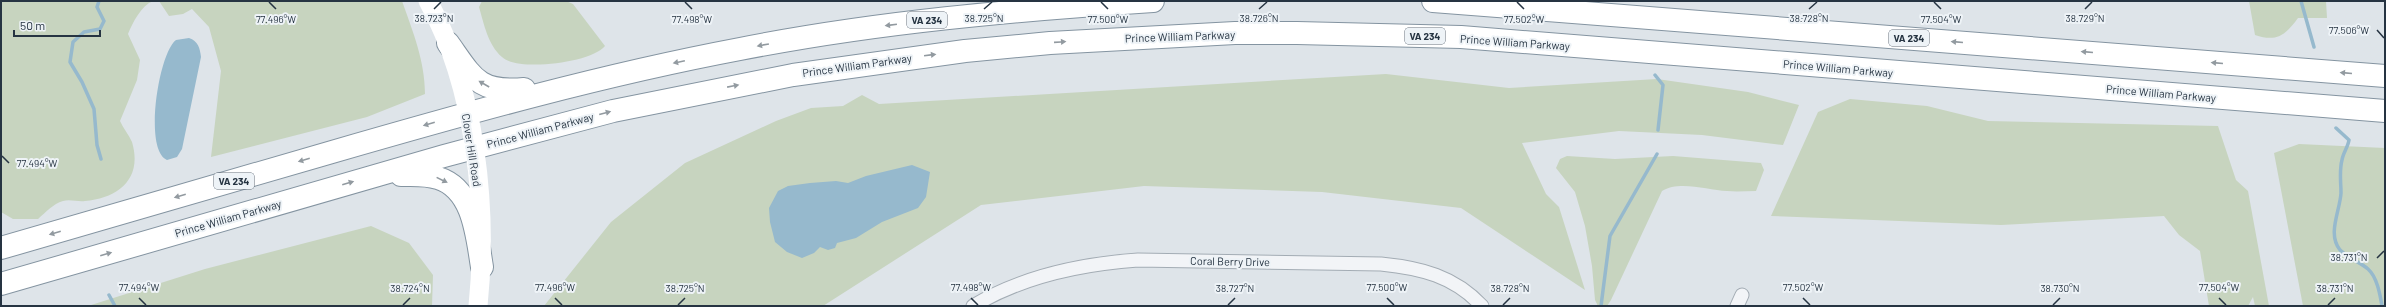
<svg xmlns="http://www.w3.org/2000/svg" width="2386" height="307" font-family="Barlow,sans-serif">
<rect width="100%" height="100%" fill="#dee4e9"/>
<path fill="#c7d4bf" d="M1,1H153C141,6 133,22 128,34L140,60L137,80L120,121C123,128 129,135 132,142C143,179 118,198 85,201C78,202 70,199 63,201C53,204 46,212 38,219H13L1,212Z
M159,1H402C413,32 425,61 425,94L367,117L211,157L221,71L209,27L192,9L183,14L169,16Z
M482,1H566L573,4L605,46C591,63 518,72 502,57C488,45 484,24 479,7Z
M2249,1H2326L2327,18H2298C2285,36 2276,42 2255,35Z
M1386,74L1509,88L1657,79L1748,92L1799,105L1783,145L1702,135L1619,131L1522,143L1546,194L1559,207L1585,290L1461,208L1322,192L1144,186L981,205L823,306H544L611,222L685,163L776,121L811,108L843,106L862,95L879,104Z
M1850,99L1927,106L1988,121L2218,126L2236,180L2248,191L2269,306H2255L2253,297L2248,306H2209L2200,251L2179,235L2164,216L2001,225L1771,216L1818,112Z
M2299,144L2385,148V306H2303L2274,153Z
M1567,156L1615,159L1673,156L1761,163L1764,170L1756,191C1746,191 1737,192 1727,191C1708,190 1679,180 1662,191L1611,300L1607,306H1598L1595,300L1592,266L1585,226L1575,192L1556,168L1560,159Z
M371,226L409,243L433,275L432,306H88L205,269Z"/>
<path fill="#96b9cd" d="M189,38C198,41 200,48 201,57L182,149L177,157L167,160C143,150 159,52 176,40Z
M912,165L930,172L926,197L918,208L882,222L856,238L837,243L835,248L828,250L820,247L814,253L802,258L787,252L775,242L770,222L769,208L778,191L788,186L810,183L836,181L848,183L866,176Z"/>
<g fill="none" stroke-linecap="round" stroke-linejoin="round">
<path stroke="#96b9cd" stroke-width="3.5" d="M99,1L97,7L104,21L100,29L84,32L73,42L70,62L82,82L94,109L97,145L101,159
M2301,1L2314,47
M1655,75L1663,85L1658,130
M2336,128L2349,140C2348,147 2343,153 2342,160C2339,171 2341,182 2341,193C2340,211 2327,234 2340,250C2348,258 2360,262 2368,269C2377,277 2380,294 2382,306
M109,295L115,306
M1601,306L1610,236L1657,154"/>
<defs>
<path id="street" d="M973,306C1023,276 1081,264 1138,260L1381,264C1421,268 1454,276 1482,306
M1737,306L1742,295"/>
<path id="highway" d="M1433,1L2385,76
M448,43C473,78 478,93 524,89
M401,175C413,175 426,174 438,178C474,189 477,237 482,267
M1,248C111,216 222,184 332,152C467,113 602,75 740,49C877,22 1015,10 1153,1
M1,284L444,156L613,111L793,75L965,51L1050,43L1235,33H1297L1461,37L2385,111"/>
</defs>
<use href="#street" stroke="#a3acb4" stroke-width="15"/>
<use href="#highway" stroke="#8494a1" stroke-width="24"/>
<use href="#street" stroke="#f2f4f7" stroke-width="13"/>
<path stroke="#fff" stroke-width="19" d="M428,1C476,88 488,209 478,306"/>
<use href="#highway" stroke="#fff" stroke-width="22"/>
</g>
<defs><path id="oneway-solid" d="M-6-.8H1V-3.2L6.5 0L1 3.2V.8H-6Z"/></defs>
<g fill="#929aa0">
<use href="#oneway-solid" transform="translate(891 25) rotate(173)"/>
<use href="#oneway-solid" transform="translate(1060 42) rotate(-4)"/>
<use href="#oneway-solid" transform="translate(1957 42) rotate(-175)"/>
<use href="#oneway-solid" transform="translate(763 45) rotate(170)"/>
<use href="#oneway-solid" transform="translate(2087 52) rotate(-175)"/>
<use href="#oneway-solid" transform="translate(930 55) rotate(-7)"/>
<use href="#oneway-solid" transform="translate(679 62) rotate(168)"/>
<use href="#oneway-solid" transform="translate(2217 63) rotate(-175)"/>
<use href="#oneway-solid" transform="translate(2346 73) rotate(-175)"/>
<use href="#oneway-solid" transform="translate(484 84) rotate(-150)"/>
<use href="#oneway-solid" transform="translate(733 86) rotate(-11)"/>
<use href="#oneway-solid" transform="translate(605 113) rotate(-15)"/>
<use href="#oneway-solid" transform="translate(429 124) rotate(164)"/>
<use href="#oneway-solid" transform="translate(304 160) rotate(164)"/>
<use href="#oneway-solid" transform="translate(442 180) rotate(26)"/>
<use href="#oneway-solid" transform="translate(348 183) rotate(-16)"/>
<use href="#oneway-solid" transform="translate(180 196) rotate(164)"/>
<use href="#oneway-solid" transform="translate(55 233) rotate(164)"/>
<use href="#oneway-solid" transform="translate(106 254) rotate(-16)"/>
</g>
<path fill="none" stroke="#263442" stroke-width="1.5" d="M269,2L276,9M685,2L692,9M1101,2L1108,9M1517,2L1524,9M1934,2L1941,9M434,9L441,2M984,9L992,2M1259,9L1267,2M1809,9L1817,2M2085,9L2092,2M2377,30L2384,38M2,156L9,163M2377,258L2384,251M139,298L146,305M555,298L562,305M971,298L978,305M1387,298L1394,305M1803,298L1810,305M2219,298L2226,305M403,305L410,298M678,305L685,298M1228,305L1235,298M1503,305L1510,298M2053,305L2060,298M2328,305L2335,298"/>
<g text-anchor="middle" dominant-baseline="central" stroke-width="4" stroke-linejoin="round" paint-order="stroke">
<g fill="#eef3f7" stroke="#626d78" stroke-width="1">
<rect x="907" y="12" width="40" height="16" rx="3"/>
<rect x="1405" y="28" width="40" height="16" rx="3"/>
<rect x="1889" y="30" width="40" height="16" rx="3"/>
<rect x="214" y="173" width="40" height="16" rx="3"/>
</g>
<g font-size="10" font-weight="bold" fill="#263442">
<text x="927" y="20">VA 234</text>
<text x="1425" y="36">VA 234</text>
<text x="1909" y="38">VA 234</text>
<text x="234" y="181">VA 234</text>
</g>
<g font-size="11" fill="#263442" stroke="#eef3f7">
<text transform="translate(1180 36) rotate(-2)">Prince William Parkway</text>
<text transform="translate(1515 42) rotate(4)">Prince William Parkway</text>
<text transform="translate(857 65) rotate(-8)">Prince William Parkway</text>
<text transform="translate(1838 68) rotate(5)">Prince William Parkway</text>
<text transform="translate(2161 93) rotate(5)">Prince William Parkway</text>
<text transform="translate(540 130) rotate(-15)">Prince William Parkway</text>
<text transform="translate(472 150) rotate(81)">Clover Hill Road</text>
<text transform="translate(228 218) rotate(-16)">Prince William Parkway</text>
<text transform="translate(1230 261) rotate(1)">Coral Berry Drive</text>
</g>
</g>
<g font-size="10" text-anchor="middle" fill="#263442" stroke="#eef3f7" stroke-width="4" stroke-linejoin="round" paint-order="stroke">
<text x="434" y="22">38.723°N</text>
<text x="984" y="22">38.725°N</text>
<text x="1259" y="22">38.726°N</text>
<text x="1809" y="22">38.728°N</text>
<text x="2085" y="22">38.729°N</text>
<text x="276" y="23">77.496°W</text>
<text x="692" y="23">77.498°W</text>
<text x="1108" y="23">77.500°W</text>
<text x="1524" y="23">77.502°W</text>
<text x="1941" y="23">77.504°W</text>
<text x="2349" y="34">77.506°W</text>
<text x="37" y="167">77.494°W</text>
<text x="2349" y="261">38.731°N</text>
<text x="139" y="291">77.494°W</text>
<text x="555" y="291">77.496°W</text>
<text x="971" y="291">77.498°W</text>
<text x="1387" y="291">77.500°W</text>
<text x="1803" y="291">77.502°W</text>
<text x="2219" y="291">77.504°W</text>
<text x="410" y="292">38.724°N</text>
<text x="685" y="292">38.725°N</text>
<text x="1235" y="292">38.727°N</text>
<text x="1510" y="292">38.728°N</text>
<text x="2060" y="292">38.730°N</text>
<text x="2335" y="292">38.731°N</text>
</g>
<rect width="2386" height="307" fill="none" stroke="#263442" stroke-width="4"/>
<path d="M14 30v6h86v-6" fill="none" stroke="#263442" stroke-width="2"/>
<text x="20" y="30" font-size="12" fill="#263442" stroke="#eef3f7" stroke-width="3" paint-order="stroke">50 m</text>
</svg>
